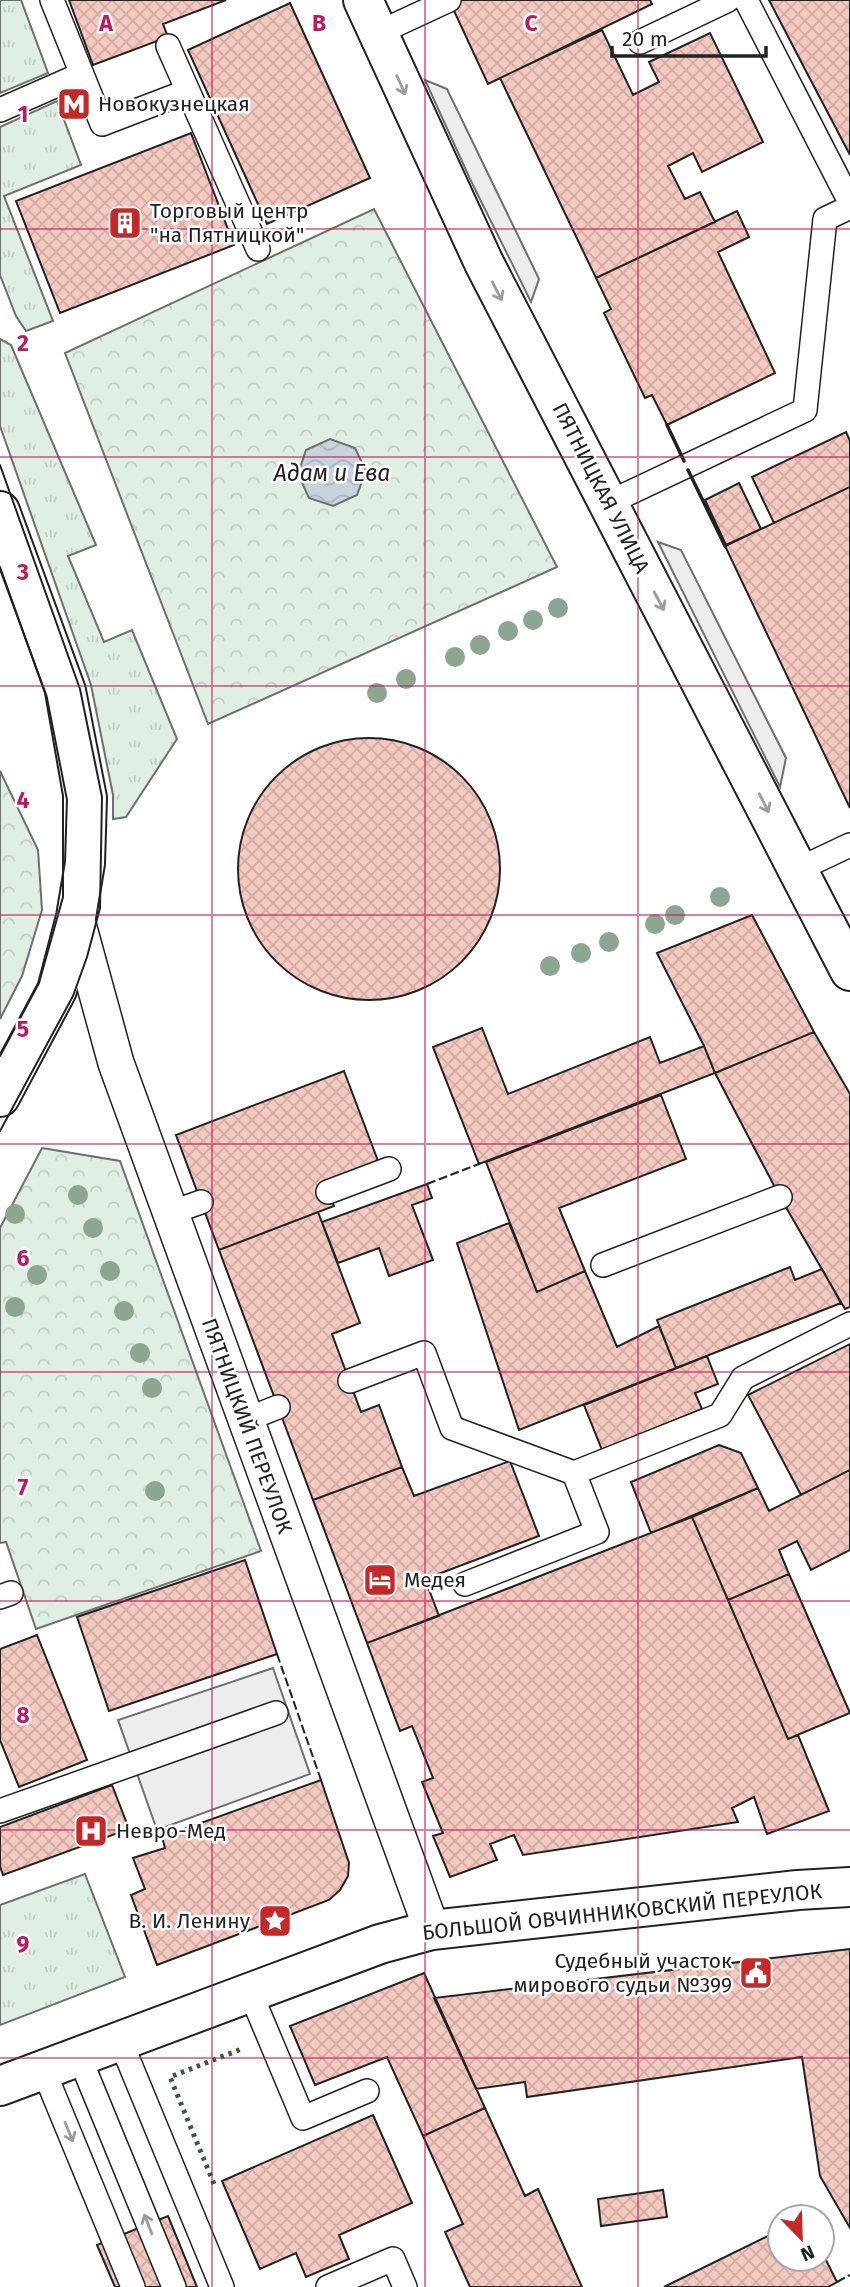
<svg xmlns="http://www.w3.org/2000/svg" width="850" height="2287" font-family="'Fira Sans',sans-serif">
<defs>
<pattern id="grass-tufts" width="24" height="20" patternUnits="userSpaceOnUse" patternTransform="scale(1.75)"><rect width="24" height="20" fill="#e0efe3"/><path d="M3 7l-1-3M5 7V3M7 7l1-3M15 17l-1-3M17 17v-4M19 17l1-3" fill="none" stroke="#c0cdc2"/></pattern>
<pattern id="park-crowns" width="20" height="18" patternUnits="userSpaceOnUse" patternTransform="scale(1.75)"><rect width="20" height="18" fill="#e0efe3"/><path d="M2 6a3 3 0 1 1 6 0M12 15a3 3 0 1 1 6 0" fill="none" stroke="#c0cdc2"/></pattern>
<pattern id="water-waves" width="16" height="10" patternUnits="userSpaceOnUse" patternTransform="scale(1.75)"><rect width="16" height="10" fill="#c7d3dd"/><path d="M0 5q4-4 8 0t8 0" fill="none" stroke="#abb5bd"/></pattern>
<pattern id="building-cross-hatch" width="8" height="8" patternUnits="userSpaceOnUse" patternTransform="scale(1.75)"><rect width="8" height="8" fill="#f3c9c0"/><path d="M0 0l8 8M0 8l8-8" fill="none" stroke="#d0aca5"/></pattern>
</defs>
<rect width="100%" height="100%" fill="#fff"/>
<path fill="url(#grass-tufts)" stroke="#6f6f6f" stroke-width="2" d="M0,0H21L48,73L0,93Z
M57,101L81,165L4,196L53,321L26,331L16,316L0,275V127Z
M0,339L11,345L96,545L68,556L104,642L132,630L177,739L126,817L113,819V795L91,685L0,426Z
M85,1874L125,1977L0,2025V1905Z"/>
<path fill="url(#park-crowns)" stroke="#6f6f6f" stroke-width="2" d="M374,209L557,567L208,724L65,353Z
M0,771L38,850L42,910L22,976L0,1019Z
M42,1148L120,1161L261,1551L36,1629L6,1542L0,1543V1228Z"/>
<path fill="#ededed" stroke="#6f6f6f" stroke-width="2" d="M425,80L447,89L539,279L531,302L470,179Z
M658,542L681,550L786,758L780,787Z
M273,1668L310,1774L157,1830L118,1720Z"/>
<path fill="url(#water-waves)" stroke="#6f6f6f" stroke-width="2" d="M330,439L355,448L366,471L357,495L333,506L309,498L298,474L306,450Z"/>
<path fill="url(#building-cross-hatch)" stroke="#222" stroke-width="2" d="M69,0H226L163,24L168,37L93,65Z
M449,0H650L652,4L488,84Z
M769,0H850V155L808,75Z
M290,3L370,178L267,224L188,50Z
M602,30L633,95L659,82L649,62L710,33L763,142L702,172L693,153L668,166L685,199L700,192L715,222L596,278L500,78Z
M191,133L234,245L60,313L16,201Z
M737,211L749,237L718,252L775,373L667,425L652,395L645,398L604,313L611,309L596,278Z
M846,432L850,441V487L774,523L752,477Z
M739,483L761,529L726,545L705,500Z
M850,487V808L725,546Z
M238 869a131 131 0 1 1 262 0a131 131 0 1 1-262 0Z
M752,915L814,1032L715,1073L704,1046L657,953Z
M482,1028L508,1094L650,1037L660,1063L704,1046L715,1073L479,1164L433,1047Z
M814,1032L850,1094V1307L845,1309L780,1197L715,1073Z
M344,1071L378,1161L324,1182L334,1206L219,1250L176,1135Z
M661,1095L686,1159L559,1208L585,1271L537,1292L486,1162Z
M427,1184L432,1198L412,1205L433,1260L389,1276L379,1248L338,1263L322,1222Z
M318,1212L360,1323L332,1334L361,1412L379,1405L402,1467L313,1500L219,1250Z
M509,1223L537,1292L585,1271L617,1347L659,1326L676,1368L519,1430L457,1243Z
M790,1267L795,1280L822,1269L841,1303L676,1368L657,1320Z
M850,1344V1470L801,1495L748,1395Z
M707,1356L718,1384L695,1393L702,1409L602,1450L584,1405Z
M719,1445L741,1453L758,1488L651,1533L631,1482Z
M510,1461L539,1536L425,1579L439,1616L367,1643L313,1500L402,1467L414,1496Z
M850,1470V1550L811,1570L797,1541L779,1550L789,1574L728,1600L692,1517L758,1488L769,1511Z
M692,1517L788,1739L798,1735L829,1811L767,1834L754,1797L732,1808L738,1822L523,1855L514,1835L490,1844L497,1860L450,1877L433,1836L443,1833L422,1782L433,1778L412,1726L400,1731L367,1643Z
M245,1560L277,1654L109,1711L77,1617Z
M789,1574L850,1713L788,1739L728,1600Z
M37,1635L87,1760L19,1787L0,1740V1649Z
M321,1780L349,1863L348,1876L340,1890L329,1900L157,1965L131,1895L145,1889L133,1858L165,1848L162,1837Z
M112,1785L129,1829L3,1875L0,1866V1827Z
M850,1949V2228L820,2176L802,2057L527,2097L525,2082L476,2089L434,1998Z
M424,1973L485,2108L423,2136L387,2057L315,2085L290,2026Z
M485,2108L525,2196L538,2189L582,2287H470L445,2232L463,2224L423,2136Z
M373,2115L412,2203L339,2235L349,2259L306,2277L296,2253L260,2269L222,2181Z
M663,2190L667,2217L601,2226L598,2199Z
M168,2216L197,2287H115L97,2245Z
M780,2230V2259H822V2252L837,2282L828,2287H664Z"/>
<g fill="none" stroke-linecap="round" stroke-linejoin="round">
<defs>
<path id="service" d="M52,0L102,124L188,91
M746,0L850,202
M378,33L449,0
M640,42L728,0
M168,46L258,249
M0,110L82,74
M608,503L805,410L825,219L850,207
M797,870L850,845
M328,1192L389,1169
M170,1213L201,1202
M603,1265L780,1197
M350,1381L424,1353L452,1428L574,1473L720,1415L743,1378L850,1324
M245,1420L278,1407
M465,1584L597,1532L574,1473
M0,1597L11,1593
M0,1811L276,1713
M250,1992L303,2118L367,2091
M120,2040L222,2287
M79,2056L174,2287
M43,2069L133,2287
M328,2287L393,2259L405,2287"/>
<path id="pedestrian" d="M76,917L116,1063L432,1930"/>
<path id="minor" d="M0,511L66,691L87,798L85,863L76,917L57,990L0,1097
M0,2086L380,1944L432,1930L798,1890L850,1887"/>
<path id="tertiary" d="M363,0L484,263L850,971"/>
</defs>
<use href="#service" stroke="#222" stroke-width="26"/>
<use href="#pedestrian" stroke="#222" stroke-width="38"/>
<use href="#minor" stroke="#222" stroke-width="42"/>
<use href="#tertiary" stroke="#222" stroke-width="42"/>
<use href="#service" stroke="#fff" stroke-width="23"/>
<use href="#pedestrian" stroke="#fff" stroke-width="35"/>
<use href="#minor" stroke="#fff" stroke-width="38"/>
<use href="#tertiary" stroke="#fff" stroke-width="38"/>
<path stroke="#222" stroke-width="2" d="M0,465L80,689L102,797L100,908L87,957L73,996L0,1131
M0,567L45,693L63,796V897L39,983L0,1056"/>
<path stroke="#2f5e38" stroke-width="5" stroke-dasharray="3.5 5" stroke-linecap="butt" d="M214,2184L170,2077L244,2048"/>
<path stroke="#222" stroke-width="2" stroke-dasharray="9 3.5" stroke-linecap="butt" d="M427,1184L479,1164
M277,1654L321,1780
M837,2282L850,2275"/>
<path stroke="#222" stroke-width="3.5" d="M667,425L684,461
M688,470L725,546"/>
</g>
<g fill="#8da692">
<circle cx="558" cy="608" r="10"/>
<circle cx="533" cy="620" r="10"/>
<circle cx="508" cy="631" r="10"/>
<circle cx="480" cy="645" r="10"/>
<circle cx="455" cy="657" r="10"/>
<circle cx="406" cy="679" r="10"/>
<circle cx="377" cy="693" r="10"/>
<circle cx="720" cy="897" r="10"/>
<circle cx="675" cy="915" r="10"/>
<circle cx="655" cy="924" r="10"/>
<circle cx="609" cy="942" r="10"/>
<circle cx="581" cy="953" r="10"/>
<circle cx="550" cy="966" r="10"/>
<circle cx="78" cy="1195" r="10"/>
<circle cx="15" cy="1214" r="10"/>
<circle cx="93" cy="1228" r="10"/>
<circle cx="110" cy="1271" r="10"/>
<circle cx="37" cy="1275" r="10"/>
<circle cx="15" cy="1307" r="10"/>
<circle cx="124" cy="1311" r="10"/>
<circle cx="140" cy="1353" r="10"/>
<circle cx="152" cy="1388" r="10"/>
<circle cx="155" cy="1491" r="10"/>
</g>
<defs><path id="oneway-shaft" d="M-6 0H5M1.5-3L5.5 0L1.5 3" fill="none" stroke-width="1.6" stroke-linecap="round" stroke-linejoin="round" transform="scale(1.75)"/></defs>
<g stroke="#9c9c9c">
<use href="#oneway-shaft" transform="translate(401 85) rotate(66)"/>
<use href="#oneway-shaft" transform="translate(497 291) rotate(63)"/>
<use href="#oneway-shaft" transform="translate(659 601) rotate(62)"/>
<use href="#oneway-shaft" transform="translate(764 803) rotate(63)"/>
<use href="#oneway-shaft" transform="translate(69 2132) rotate(68)"/>
<use href="#oneway-shaft" transform="translate(148 2224) rotate(-112)"/>
</g>
<path fill="none" stroke="#c2185b" stroke-width="2" stroke-opacity="0.55" d="M212,0V2287M425,0V2287M638,0V2287M0,229H850M0,457H850M0,686H850M0,915H850M0,1144H850M0,1372H850M0,1601H850M0,1830H850M0,2058H850"/>
<defs>
<symbol id="metro-square" viewBox="-11 -11 22 22"><rect x="-9" y="-9" width="18" height="18" rx="4" fill="#c62828" stroke="#fff"/><path d="M-5.5 5V-5H-3L0 0L3-5H5.5V5H3V-.5L0 4L-3-.5V5Z" fill="#fff"/></symbol>
<symbol id="building-square" viewBox="-11 -11 22 22"><rect x="-9" y="-9" width="18" height="18" rx="4" fill="#c62828" stroke="#fff"/><path d="M-4-6H4V6H1V3H-1V6H-4ZM-2.5-4.3h1.7v1.8h-1.7ZM.8-4.3h1.7v1.8H.8ZM-2.5-1h1.7V.8h-1.7ZM.8-1h1.7V.8H.8Z" fill="#fff"/></symbol>
<symbol id="hotel-square" viewBox="-11 -11 22 22"><rect x="-9" y="-9" width="18" height="18" rx="4" fill="#c62828" stroke="#fff"/><path d="M-6-4.5h1.5V1H6V5H4.5V3h-9V5H-6ZM-4 0a1.8 1.8 0 1 1 3.6 0ZM.5 0V-2.5h3Q6-2.5 6 0Z" fill="#fff"/></symbol>
<symbol id="hospital-square" viewBox="-11 -11 22 22"><rect x="-9" y="-9" width="18" height="18" rx="4" fill="#c62828" stroke="#fff"/><path d="M-5-5h3v3.5h4V-5h3V5h-3V1.5h-4V5h-3Z" fill="#fff"/></symbol>
<symbol id="sight-square" viewBox="-11 -11 22 22"><rect x="-9" y="-9" width="18" height="18" rx="4" fill="#c62828" stroke="#fff"/><path d="M0-6L1.8-2.2L6-1.7L2.9 1.2L3.7 5.4L0 3.3L-3.7 5.4L-2.9 1.2L-6-1.7L-1.8-2.2Z" fill="#fff"/></symbol>
<symbol id="civic-square" viewBox="-11 -11 22 22"><rect x="-9" y="-9" width="18" height="18" rx="4" fill="#c62828" stroke="#fff"/><path d="M-.6-6.5H3V-4.5H.6V-3L4-1V1h2V6H-6V1h2V-1L-.6-3ZM-1.2 2.5V6h2.4V2.5Z" fill="#fff"/></symbol>
</defs>
<g fill-rule="evenodd">
<use href="#metro-square" x="55" y="85" width="38" height="38"/>
<use href="#building-square" x="106" y="204" width="38" height="38"/>
<use href="#hotel-square" x="361" y="1561" width="38" height="38"/>
<use href="#hospital-square" x="72" y="1812" width="38" height="38"/>
<use href="#sight-square" x="256" y="1902" width="38" height="38"/>
<use href="#civic-square" x="737" y="1954" width="38" height="38"/>
</g>
<g text-anchor="middle" dominant-baseline="central" stroke-width="5" stroke-linejoin="round" paint-order="stroke">
<g font-size="21" fill="#222" stroke="#fff" text-anchor="start">
<text x="98" y="104">Новокузнецкая</text>
<text x="150" y="211">Торговый центр<tspan x="150" dy="24">"на Пятницкой"</tspan></text>
<text x="404" y="1580">Медея</text>
<text x="116" y="1831">Невро-Мед</text>
<text x="250" y="1921" text-anchor="end">В. И. Ленину</text>
<text x="732" y="1961" text-anchor="end">Судебный участок<tspan x="732" dy="24">мирового судьи №399</tspan></text>
</g>
<g font-size="21" fill="#222" stroke="#fff">
<text transform="translate(601 488) rotate(63)">ПЯТНИЦКАЯ УЛИЦА</text>
<text transform="translate(247 1426) rotate(70)">ПЯТНИЦКИЙ ПЕРЕУЛОК</text>
<text transform="translate(622 1912) rotate(-6)">БОЛЬШОЙ ОВЧИННИКОВСКИЙ ПЕРЕУЛОК</text>
</g>
<g font-size="23" font-style="italic" fill="#222" stroke="#fff">
<text x="332" y="473">Адам и Ева</text>
</g>
</g>
<g font-size="23" text-anchor="middle" font-weight="bold" fill="#c2185b" stroke="#fff" stroke-width="5" stroke-linejoin="round" paint-order="stroke">
<text x="106" y="31">A</text>
<text x="319" y="31">B</text>
<text x="531" y="31">C</text>
<text x="23" y="122">1</text>
<text x="23" y="351">2</text>
<text x="23" y="580">3</text>
<text x="23" y="808">4</text>
<text x="23" y="1037">5</text>
<text x="23" y="1266">6</text>
<text x="23" y="1495">7</text>
<text x="23" y="1723">8</text>
<text x="23" y="1952">9</text>
</g>
<g transform="translate(801 2238) rotate(157)"><circle r="33" fill="#ffffff" stroke="#a7a7a7" stroke-width="2"/>
<path d="M0-5L12 26L0 18L-12 26Z" fill="#c62828"/>
<text y="-10" font-size="19" font-weight="bold" text-anchor="middle" fill="#222222">N</text>
</g>
<path d="M612 46v10h154v-10" fill="none" stroke="#222222" stroke-width="3.5"/>
<text x="622" y="46" font-size="21" fill="#222222" stroke="#ffffff" stroke-width="5" paint-order="stroke">20 m</text>
</svg>
